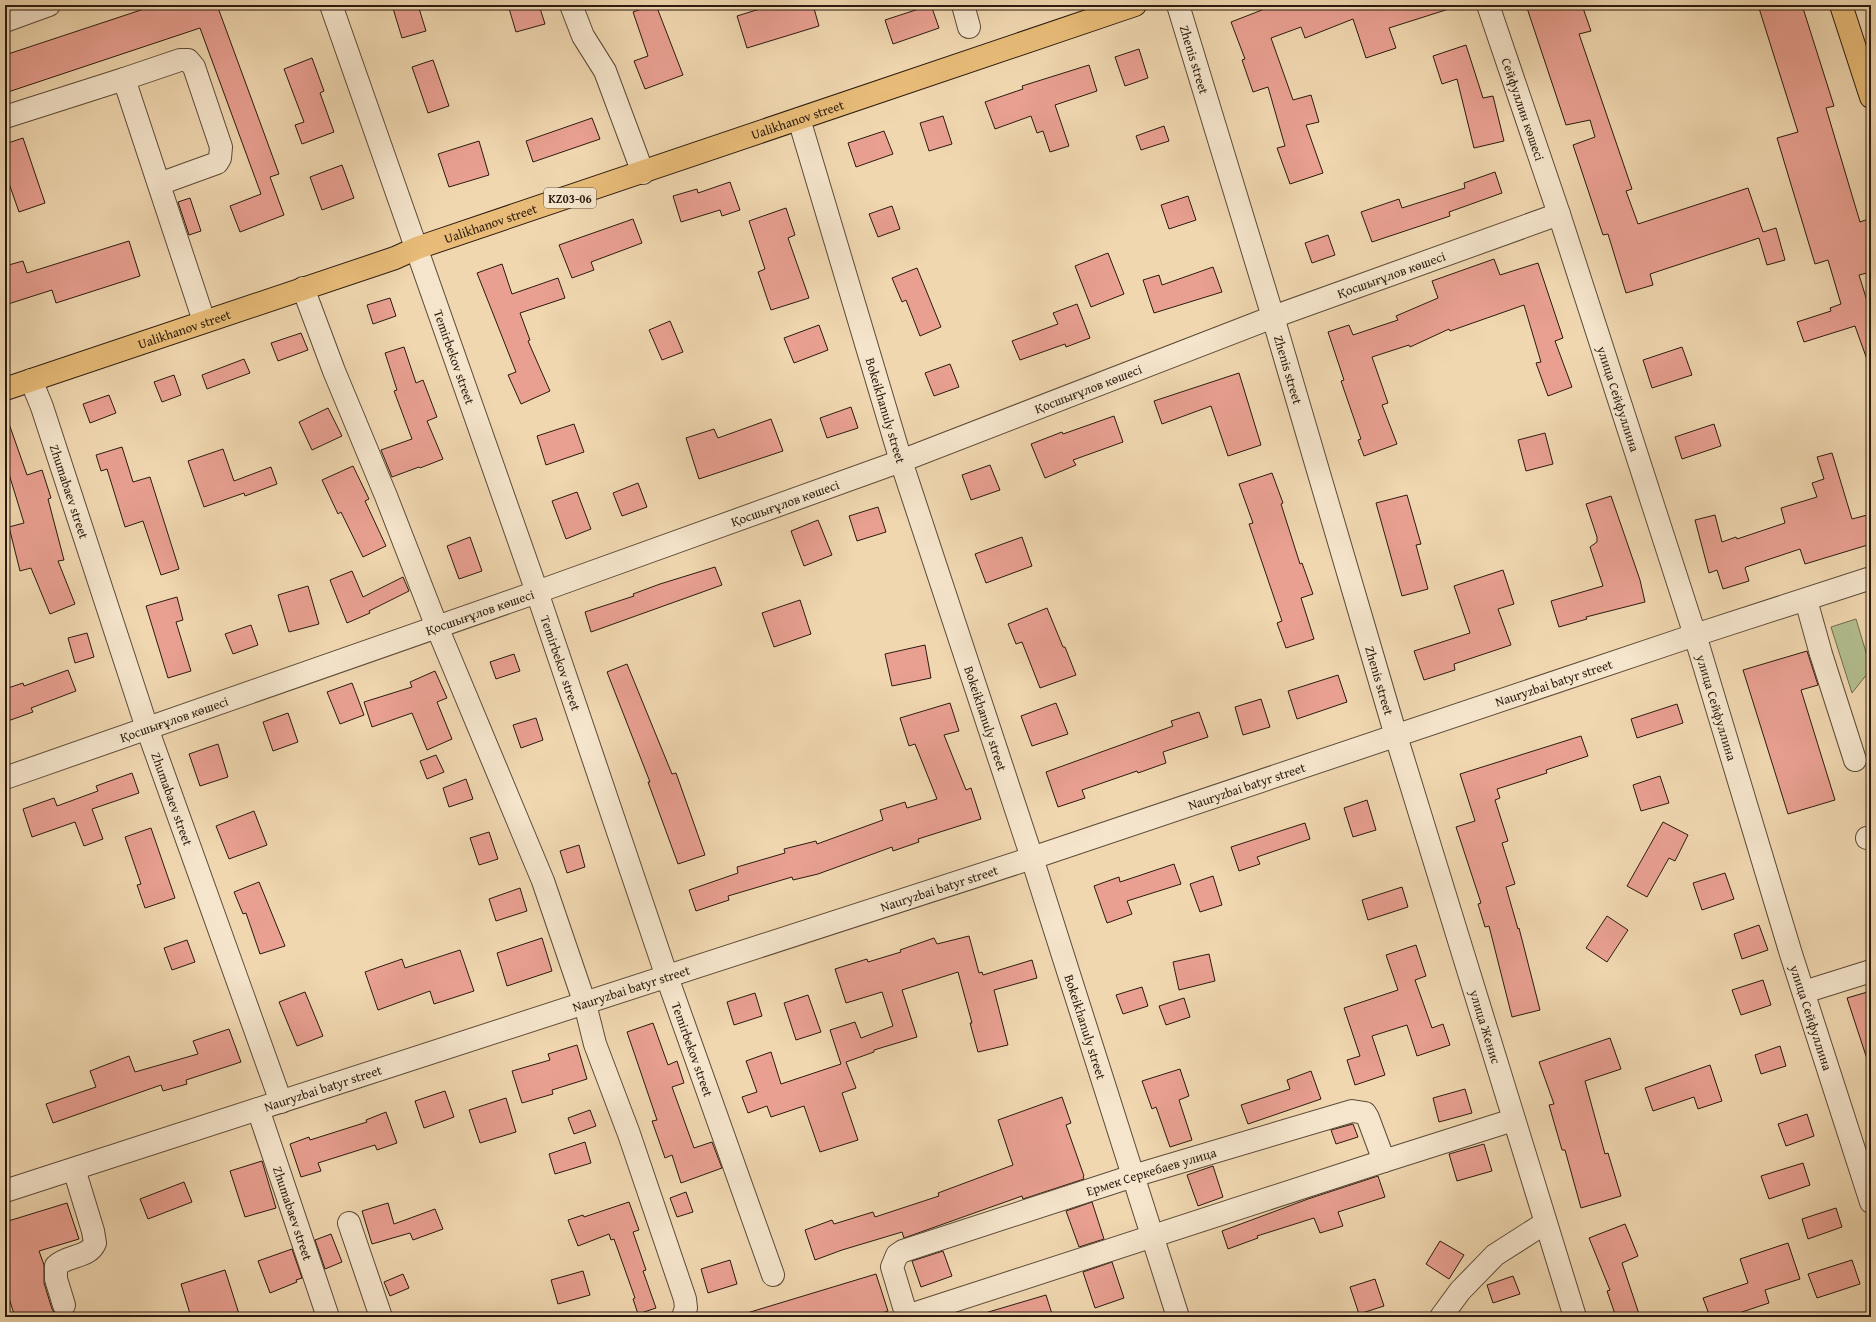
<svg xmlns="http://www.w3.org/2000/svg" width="1876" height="1322" font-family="'Gentium Book Plus',serif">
<rect width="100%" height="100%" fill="#f0d7b0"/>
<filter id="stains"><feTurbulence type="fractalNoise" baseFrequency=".005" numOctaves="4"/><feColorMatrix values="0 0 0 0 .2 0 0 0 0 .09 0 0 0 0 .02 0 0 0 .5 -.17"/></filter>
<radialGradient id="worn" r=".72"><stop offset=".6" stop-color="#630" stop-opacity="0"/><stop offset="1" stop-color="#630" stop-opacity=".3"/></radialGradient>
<path fill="#b4bf90" stroke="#706d50" d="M1856,619L1871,669L1852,693L1831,627Z"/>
<path fill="#e9a091" stroke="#2b1b0f" d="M156,5H217L279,174L270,177L284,215L240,232L230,206L261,194L200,28L5,93V55Z
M392,5H418L426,31L402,38Z
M508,5H539L545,24L516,32Z
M652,5H656L683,75L645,89L634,61L648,56L633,12Z
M773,5H813L819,26L747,48L737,16Z
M931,5L939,28L893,44L885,20Z
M1275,5H1452V8L1389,28L1396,48L1366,58L1353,19L1305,38L1301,27L1271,38L1293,100L1311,95L1319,122L1306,125L1323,173L1290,184L1277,148L1285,146L1268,87L1253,92L1242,60L1245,59L1231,22Z
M1526,5H1582L1591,31L1579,34L1632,189L1626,191L1638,224L1748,188L1763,232L1776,228L1785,260L1767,265L1759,238L1650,274L1653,285L1626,293L1608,234L1603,235L1573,145L1595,137L1590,120L1566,125Z
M1758,5H1802L1834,106L1826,108L1860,222L1871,218V272L1859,275L1868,304L1871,303V365H1869L1855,326L1804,342L1797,322L1831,311L1830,308L1841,304L1828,260L1815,264L1777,138L1798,132Z
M1466,45L1483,98L1493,96L1504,141L1474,148L1457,79L1442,84L1433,56Z
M1139,49L1148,78L1125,86L1115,57Z
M312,58L324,91L320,93L334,132L302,144L295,125L304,122L284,69Z
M433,60L449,106L428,113L412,67Z
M1089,65L1097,91L1055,105L1069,146L1050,152L1043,131L1037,133L1031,116L995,129L985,102L1023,89L1022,86Z
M943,116L952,144L929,151L920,123Z
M592,118L600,139L533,162L526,141Z
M1164,126L1169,141L1141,150L1136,136Z
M884,131L893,154L856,167L848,143Z
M23,138L45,203L19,212L5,172V144Z
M479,141L489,175L449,187L438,154Z
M342,165L354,198L322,210L310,177Z
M1495,172L1502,193L1449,212L1450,216L1372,242L1361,212L1399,199L1402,208L1465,188L1464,183Z
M730,182L740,210L722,216L720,210L681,222L673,196L697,189L698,193Z
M1188,196L1196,220L1169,229L1161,205Z
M190,198L201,231L189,235L178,202Z
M892,206L900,229L878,237L869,214Z
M786,208L795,235L788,238L809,298L771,310L758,272L765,269L749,221Z
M633,219L642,243L591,262L594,270L572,278L559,245Z
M1328,235L1335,255L1312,263L1305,243Z
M129,241L140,276L56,303L52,290L5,305V266L23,261L27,273Z
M1108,253L1124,294L1091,307L1075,266Z
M1494,259L1500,275L1538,263L1563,338L1555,341L1572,387L1548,396L1536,363L1541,362L1524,305L1450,331L1449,329L1410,347L1409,345L1372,357L1388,403L1382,405L1397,444L1364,456L1358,440L1361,439L1341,381L1344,380L1328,332L1349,325L1353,335L1398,320L1396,316L1438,298L1432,281Z
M502,264L512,294L558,278L565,298L520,313L530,340L528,341L550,391L521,404L508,375L516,372L477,273Z
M1213,267L1222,292L1154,313L1143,280L1159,275L1162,285Z
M917,268L941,327L920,336L906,300L902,302L892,278Z
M390,298L396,316L373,324L367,305Z
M1077,304L1090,338L1066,347L1065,344L1020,360L1012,341L1058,324L1053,313Z
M670,321L683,352L662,360L649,330Z
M819,325L828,350L794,363L784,338Z
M301,333L308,350L278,361L271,343Z
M404,347L416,383L423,380L437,417L427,421L443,459L420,468L419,467L392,477L381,450L412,439L394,391L397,390L385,353Z
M1682,347L1692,375L1652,388L1643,360Z
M244,359L250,373L207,389L202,375Z
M950,364L959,387L934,396L925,373Z
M1239,373L1261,445L1228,456L1211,406L1162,424L1154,401Z
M174,375L181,395L162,402L154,382Z
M109,395L116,413L90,423L83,404Z
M851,407L858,428L827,438L820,418Z
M328,408L342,436L312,450L299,422Z
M1114,416L1123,442L1073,460L1076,465L1045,478L1031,444L1062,432L1063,434Z
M7,418L27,475L42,470L51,498L48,499L64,560L58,561L75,604L50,614L31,568L20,571L9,527L24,523L5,461V419Z
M771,419L783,451L699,479L686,438L714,429L718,438Z
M574,424L584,452L546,465L537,436Z
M1714,424L1721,446L1682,459L1675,437Z
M1545,433L1553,464L1526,471L1518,440Z
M122,447L133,482L150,477L179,569L161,575L143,521L125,527L107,469L101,471L96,455Z
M223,449L234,481L271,467L277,484L245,496L244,493L204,507L188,461Z
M1832,453L1852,519L1871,514V544L1805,564L1800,549L1746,567L1745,568L1749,581L1723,589L1717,570L1709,573L1695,520L1715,515L1722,542L1736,537L1737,539L1785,523L1781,508L1817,497L1812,483L1824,479L1817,457Z
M990,465L1000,490L971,500L962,475Z
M353,466L369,499L365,501L386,546L363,557L341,512L338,514L322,480Z
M1272,473L1283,503L1281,504L1300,564L1302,563L1313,594L1301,598L1314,639L1286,648L1277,623L1282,621L1249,524L1253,523L1239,484Z
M638,483L647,507L622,516L613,493Z
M577,492L591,529L566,539L552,501Z
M1407,495L1421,544L1416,545L1428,589L1402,596L1376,503Z
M1611,496L1640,580L1645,602L1586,617L1587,619L1559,627L1551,601L1603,586L1590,547L1597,542V537L1586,504Z
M878,507L886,532L857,541L849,516Z
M818,520L832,555L804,566L791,531Z
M470,537L482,571L459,579L447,546Z
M1022,537L1032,566L986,583L975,554Z
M715,567L722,585L591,632L585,612L634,596L633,594L660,584Z
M1503,570L1514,604L1498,609L1511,645L1454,664L1455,670L1424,680L1414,651L1470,633L1454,586Z
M352,571L363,597L403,577L409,591L369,611L370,613L347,623L330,580Z
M308,586L319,624L289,632L278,595Z
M177,597L183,620L176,622L191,671L168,678L146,606Z
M800,600L811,634L774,647L762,613Z
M1047,608L1063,647H1065L1076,675L1040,688L1022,642L1016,644L1008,624Z
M251,625L258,645L233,654L225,634Z
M87,633L94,657L75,663L68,638Z
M925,645L931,678L892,686L885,654Z
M1807,651L1818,685L1801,690L1835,800L1788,814L1743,670Z
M514,654L520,671L496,679L490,662Z
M627,664L672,774L676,773L705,855L678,864L648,782H650L607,672Z
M68,670L76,691L31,708L33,712L5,722V689L23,683L24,686Z
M435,671L447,698L437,702L452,739L427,750L412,713L372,727L364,702L412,687L410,682Z
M1338,675L1347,702L1297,719L1288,691Z
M352,683L364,715L340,724L327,692Z
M1261,699L1270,727L1243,735L1235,707Z
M950,703L959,731L944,735L966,790L971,788L981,819L918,839L919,842L893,851L892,847L818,874L793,880L792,877L728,896L729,900L696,911L689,890L738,873L737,867L785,853L784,849L816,841L817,844L883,820L880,810L905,802L907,808L937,799L915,744L909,746L900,718Z
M1056,703L1068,734L1032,746L1021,716Z
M1677,704L1683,723L1637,738L1631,719Z
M1199,712L1208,737L1163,752L1166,763L1138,773L1137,771L1082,790L1085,798L1058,807L1046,772L1173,726L1171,721Z
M288,713L298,742L273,751L263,722Z
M536,718L543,740L521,748L513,725Z
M1581,736L1588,756L1546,770L1547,773L1497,789L1500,798L1495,800L1508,841L1502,843L1515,884L1506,887L1518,929L1519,928L1540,1010L1512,1017L1489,926L1485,927L1478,904L1481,903L1456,827L1475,821L1460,774Z
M218,744L228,777L200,786L189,754Z
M436,755L444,772L427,779L420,761Z
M132,773L139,793L92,809L103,839L84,846L75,822L32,837L23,809L54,798L57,806L98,791L96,786Z
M1660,776L1669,803L1641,811L1633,785Z
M466,779L473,799L449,807L443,788Z
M1367,800L1376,830L1353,837L1344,808Z
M254,811L267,845L229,859L216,826Z
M1663,822L1688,835L1675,861L1669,858L1647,897L1627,886Z
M1305,823L1310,839L1257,857L1260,864L1239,871L1231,847Z
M151,828L175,898L145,908L137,885L141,884L125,837Z
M489,832L498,859L479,865L470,838Z
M579,845L585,867L567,873L560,851Z
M1174,864L1181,884L1127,901L1132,914L1107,923L1094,886L1119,877L1120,882Z
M1725,873L1734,899L1702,910L1693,883Z
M1213,876L1222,905L1200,912L1190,884Z
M259,882L285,946L260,954L246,913L243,914L234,892Z
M1402,887L1408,907L1368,920L1362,900Z
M520,888L527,911L496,921L489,899Z
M1607,916L1628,930L1607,962L1586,948Z
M1759,925L1768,950L1742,959L1734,934Z
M969,936L979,973L982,972L983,975L1032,960L1037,978L994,990L1008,1045L978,1052L970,1023H972L958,972L902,990L917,1037L874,1050V1052L846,1062L856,1088L842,1093L858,1140L820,1152L804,1106L771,1117L767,1106L748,1113L742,1097L757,1092L746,1061L771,1052L781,1084L841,1064L830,1030L855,1022L861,1038L893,1026L882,992L846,1003L835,969L867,959L868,962L901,952L900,950L934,938L937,944Z
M542,938L552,971L507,986L497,953Z
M187,940L195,962L172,970L164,948Z
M1416,945L1426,976L1415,980L1432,1028L1443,1024L1450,1045L1417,1056L1407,1025L1372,1036L1385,1075L1355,1085L1347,1060L1360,1056L1344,1008L1398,990L1386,955Z
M460,950L474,991L434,1004L430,991L378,1010L365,972L402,959L405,968Z
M1209,954L1215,981L1179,990L1173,962Z
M1763,980L1771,1005L1741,1015L1732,990Z
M1142,987L1148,1006L1123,1014L1116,995Z
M1871,991V1062H1868L1847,998Z
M305,992L323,1036L297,1046L279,1002Z
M755,993L762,1016L734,1025L727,1002Z
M808,995L821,1032L796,1040L784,1003Z
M1184,998L1190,1017L1166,1025L1159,1006Z
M653,1023L668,1065L677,1061L684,1083L672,1087L694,1148L712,1142L722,1168L681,1183L672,1155L665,1158L652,1121L657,1120L627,1032Z
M229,1029L241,1062L186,1080L187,1084L163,1091L161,1085L53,1123L46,1104L96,1087L90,1071L129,1056L135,1072L198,1054L193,1041Z
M1610,1038L1621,1069L1585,1081L1605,1154L1608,1153L1621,1196L1581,1208L1565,1150H1562L1549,1105L1554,1104L1539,1062Z
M577,1045L587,1079L552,1090L553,1094L522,1103L512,1071L550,1060L548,1054Z
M1780,1046L1786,1066L1761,1074L1755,1055Z
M1710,1065L1722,1101L1698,1109L1694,1097L1653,1111L1645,1088Z
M1180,1069L1189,1096L1179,1100L1192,1140L1170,1147L1156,1107L1152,1109L1142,1081Z
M1311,1071L1321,1099L1248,1124L1241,1105L1290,1089L1287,1080Z
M1465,1089L1472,1113L1439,1122L1433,1098Z
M445,1091L454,1117L424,1128L415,1101Z
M1062,1097L1071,1123L1066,1125L1084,1176L1083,1177L1084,1179L1023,1199L1022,1196L904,1238L902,1232L842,1250L815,1260L805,1230L832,1220L834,1224L873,1212L875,1217L939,1196L938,1193L1013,1165L998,1120Z
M506,1098L516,1132L480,1143L469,1110Z
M590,1110L596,1126L574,1134L568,1118Z
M386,1112L397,1143L377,1150L375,1145L318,1163L321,1171L301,1177L290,1144L309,1137L310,1140L367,1122L366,1120Z
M1807,1114L1814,1136L1786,1146L1778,1124Z
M1353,1124L1358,1137L1336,1144L1331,1130Z
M585,1142L591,1163L555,1174L549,1154Z
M1484,1144L1492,1171L1457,1181L1449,1154Z
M262,1161L276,1208L245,1217L230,1171Z
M1803,1163L1810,1185L1769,1199L1761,1176Z
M1213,1166L1223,1197L1198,1206L1187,1175Z
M1378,1176L1385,1197L1338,1212L1343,1226L1320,1233L1314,1218L1257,1236L1258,1238L1228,1249L1222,1231L1308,1199Z
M184,1182L192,1202L148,1219L140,1199Z
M686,1192L693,1212L677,1217L670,1198Z
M629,1202L639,1230L633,1232L646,1270L643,1271L656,1308L638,1314L633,1299L635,1298L614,1239L611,1240L609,1234L578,1246L568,1220L583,1215L584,1217Z
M1092,1202L1104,1239L1079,1247L1066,1211Z
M67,1203L79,1239L39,1251L44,1265V1283L52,1309L56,1315L49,1317H15L5,1286V1222Z
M388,1203L394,1224L435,1209L443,1229L413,1240L410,1233L372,1244L362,1211Z
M1836,1208L1842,1227L1808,1239L1802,1219Z
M1625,1224L1638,1256L1622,1263L1640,1317H1616L1607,1291L1610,1290L1589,1238Z
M331,1234L342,1262L325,1269L315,1240Z
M1440,1241L1464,1255L1449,1279L1426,1264Z
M1788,1243L1800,1279L1765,1290L1769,1303L1727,1317H1710L1703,1298L1748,1283L1740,1259Z
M292,1249L302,1278L296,1280L297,1282L270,1293L258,1261Z
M943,1251L952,1276L921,1287L912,1261Z
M730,1260L737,1284L708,1293L701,1269Z
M1852,1260L1860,1284L1817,1298L1808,1274Z
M1112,1262L1124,1298L1095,1308L1083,1272Z
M225,1270L240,1317H191L181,1284Z
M583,1271L590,1295L558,1304L551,1280Z
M403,1274L409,1288L390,1296L384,1282Z
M876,1274L888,1311L869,1317H748L747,1313Z
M1513,1276L1520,1294L1493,1303L1487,1285Z
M1375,1279L1384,1306L1359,1314L1350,1287Z
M1046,1295L1053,1317H985V1313Z"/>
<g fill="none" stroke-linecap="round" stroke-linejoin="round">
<defs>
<g id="minor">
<path id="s1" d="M331,5L537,592L667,977L773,1275"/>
<path d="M571,5L583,36L605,71L643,173"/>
<path d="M963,5L969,27"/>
<path id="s2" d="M1178,5L1273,317L1396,736L1575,1317"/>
<path id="s3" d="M1488,5L1559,214L1695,635L1791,954L1871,1202"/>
<path d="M5,21L49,5"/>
<path d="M124,79L180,60H188L194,67L221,147L220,158L217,163L159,184"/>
<path d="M5,117L124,79L204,321"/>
<path id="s4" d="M799,119L901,461L1032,858L1178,1317"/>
<path d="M303,288L334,371L386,496L437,627L543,881L585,1004L595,1044L629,1134L685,1299L686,1308L683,1317"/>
<path id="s5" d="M31,380L42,407L147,728L281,1102"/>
<path d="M1806,600L1821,654L1855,760"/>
<path id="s6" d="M5,778L537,592L901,461L1273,317L1559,214"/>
<path d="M1867,838L1871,837"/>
<path d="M1804,992L1871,971"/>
<path id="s7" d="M258,1109L328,1317"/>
<path id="s8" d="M5,1191L1032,858L1695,635L1871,578"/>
<path d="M349,1223L381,1317"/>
<path d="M64,1305L56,1279V1266C67,1255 89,1258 95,1243L93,1231L74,1169"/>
<path d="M907,1316L1384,1161"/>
<path id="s9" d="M907,1317L892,1267L897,1255L903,1251L1133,1176L1352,1111L1365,1113L1368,1118L1384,1161L1513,1120"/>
<path d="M1441,1317L1460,1291L1495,1255L1545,1223"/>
</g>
<g id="major">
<path d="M1841,5L1871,97"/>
<path id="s10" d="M5,389L395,258L417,248L1135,5"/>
</g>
</defs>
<use href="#minor" stroke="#5c4a37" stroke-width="24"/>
<use href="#major" stroke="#2b1b0f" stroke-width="24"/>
<use href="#minor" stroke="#f5e5cc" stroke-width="22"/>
<use href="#major" stroke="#e8bc78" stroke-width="22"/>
</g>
<g text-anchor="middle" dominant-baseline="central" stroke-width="3.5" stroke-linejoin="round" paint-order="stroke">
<rect fill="#f5e5cc" stroke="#685848" stroke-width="1" x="544" y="188" width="52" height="20" rx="3"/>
<g font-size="12" font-weight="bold" fill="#2b1b0f">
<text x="570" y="198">KZ03-06</text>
</g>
<g font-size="13" fill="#2b1b0f" stroke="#f5e5cc">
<text stroke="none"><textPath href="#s2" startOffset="57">Zhenis street</textPath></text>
<text stroke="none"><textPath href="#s3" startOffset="110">Сейфуллин көшесі</textPath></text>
<text stroke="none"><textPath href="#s10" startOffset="837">Ualikhanov street</textPath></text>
<text stroke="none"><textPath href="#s10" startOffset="513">Ualikhanov street</textPath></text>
<text stroke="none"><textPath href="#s6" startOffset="1475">Қосшығұлов көшесі</textPath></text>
<text stroke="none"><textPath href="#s10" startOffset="189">Ualikhanov street</textPath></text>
<text stroke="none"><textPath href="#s1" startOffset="373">Temirbekov street</textPath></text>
<text stroke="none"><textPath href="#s2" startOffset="381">Zhenis street</textPath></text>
<text stroke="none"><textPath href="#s6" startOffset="1151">Қосшығұлов көшесі</textPath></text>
<text stroke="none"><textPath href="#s3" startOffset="415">улица Сейфуллина</textPath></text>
<text stroke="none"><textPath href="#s4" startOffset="304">Bokeikhanuly street</textPath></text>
<text stroke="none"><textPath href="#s5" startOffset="118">Zhumabaev street</textPath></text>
<text stroke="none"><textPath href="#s6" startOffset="827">Қосшығұлов көшесі</textPath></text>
<text stroke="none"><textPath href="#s6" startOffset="503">Қосшығұлов көшесі</textPath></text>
<text stroke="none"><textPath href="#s1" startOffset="697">Temirbekov street</textPath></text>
<text stroke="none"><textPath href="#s2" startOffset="705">Zhenis street</textPath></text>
<text stroke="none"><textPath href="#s8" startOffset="1630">Nauryzbai batyr street</textPath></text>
<text stroke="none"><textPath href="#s3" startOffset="739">улица Сейфуллина</textPath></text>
<text stroke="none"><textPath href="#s6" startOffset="179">Қосшығұлов көшесі</textPath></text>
<text stroke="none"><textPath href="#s4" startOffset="628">Bokeikhanuly street</textPath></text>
<text stroke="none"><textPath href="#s8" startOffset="1306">Nauryzbai batyr street</textPath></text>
<text stroke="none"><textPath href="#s5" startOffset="442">Zhumabaev street</textPath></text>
<text stroke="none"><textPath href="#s8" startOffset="982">Nauryzbai batyr street</textPath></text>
<text stroke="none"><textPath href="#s8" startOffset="658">Nauryzbai batyr street</textPath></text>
<text stroke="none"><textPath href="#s3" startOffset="1063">улица Сейфуллина</textPath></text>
<text stroke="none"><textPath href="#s4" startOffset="952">Bokeikhanuly street</textPath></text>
<text stroke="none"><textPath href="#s2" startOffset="1067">улица Женис</textPath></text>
<text stroke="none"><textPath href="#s1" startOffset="1105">Temirbekov street</textPath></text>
<text stroke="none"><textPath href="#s8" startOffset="334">Nauryzbai batyr street</textPath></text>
<text stroke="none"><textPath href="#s9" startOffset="333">Ермек Серкебаев улица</textPath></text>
<text stroke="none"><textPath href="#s7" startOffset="110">Zhumabaev street</textPath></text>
</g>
</g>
<rect width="1876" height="1322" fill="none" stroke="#f0d7b0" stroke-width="20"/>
<rect x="6" y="6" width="1864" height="1310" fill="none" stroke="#2b1b0f" stroke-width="2"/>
<rect x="10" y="10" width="1856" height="1302" fill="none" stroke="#2b1b0f"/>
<rect width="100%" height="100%" filter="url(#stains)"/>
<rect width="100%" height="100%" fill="url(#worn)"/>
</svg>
